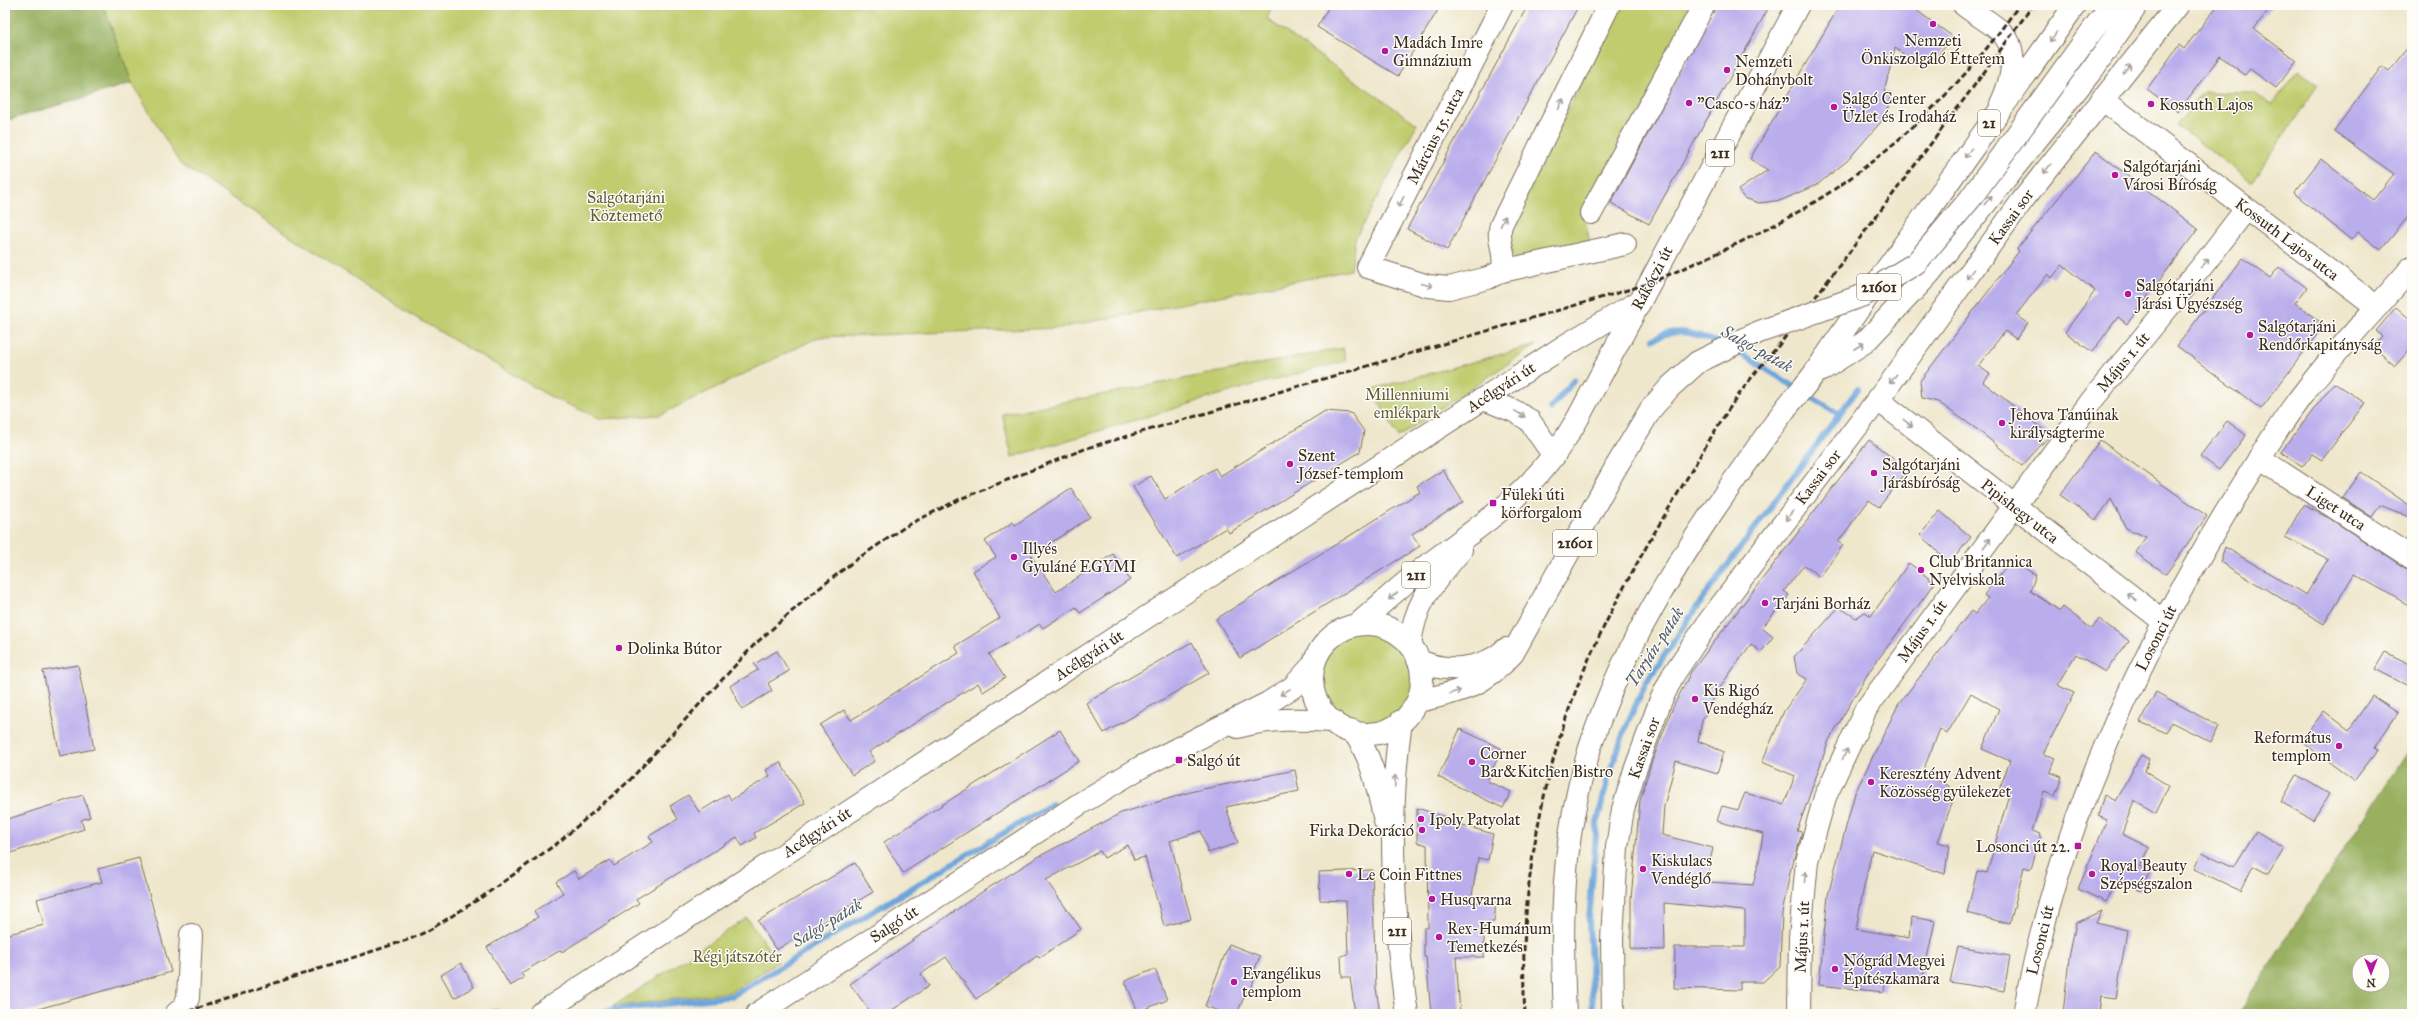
<svg xmlns="http://www.w3.org/2000/svg" width="2417" height="1019" font-family="'IM FELL Great Primer',serif">
<rect width="100%" height="100%" fill="#fdfcf7"/>
<filter id="ink" filterUnits="userSpaceOnUse"><feTurbulence type="fractalNoise" baseFrequency=".025" numOctaves="2"/><feDisplacementMap in="SourceGraphic" scale="8" xChannelSelector="R" yChannelSelector="G"/><feConvolveMatrix kernelMatrix="1 2 1 2 8 2 1 2 1" color-interpolation-filters="sRGB"/></filter>
<filter id="wash" filterUnits="userSpaceOnUse"><feTurbulence type="fractalNoise" baseFrequency=".012" numOctaves="4" result="noise"/><feDisplacementMap in="SourceGraphic" scale="16" xChannelSelector="R" yChannelSelector="G"/><feGaussianBlur stdDeviation="0.9" result="paint"/><feColorMatrix in="noise" values="0 0 0 0 0 0 0 0 0 0 0 0 0 0 0 0 0 1.4 0 .05"/><feComposite in="paint" operator="in"/></filter>
<g filter="url(#wash)">
<rect width="100%" height="100%" fill="#efe7cc"/>
<path fill="#c0cc6e" stroke="#7e7b46" d="M103,5H1273L1267,19L1417,124L1355,239L1351,270L1060,328L819,337L660,415L601,419L551,397L418,319L180,164L132,83Z
M1619,5H1698L1585,219L1590,243L1518,260L1513,257L1507,236Z
M2298,70L2318,85L2252,182L2176,125L2203,92L2254,93L2272,105Z
M1536,345L1398,437L1372,389Z
M1343,348L1346,361L1246,387L1012,457L1002,414Z
M1312 679a55 55 0 1 1 110 0a55 55 0 1 1-110 0Z
M747,918L778,962L731,992L612,1007Z"/>
<path fill="#98b061" stroke="#6a6d40" fill-rule="evenodd" d="M5,5H103L132,83L5,121Z
M2412,744V1014H2238ZM2359,961H2383V985H2359Z"/>
<g fill="none" stroke-linecap="round" stroke-linejoin="round">
<path stroke="#6ca4db" stroke-width="6" d="M1654,339C1678,325 1700,335 1723,345
M1735,350L1839,414
M1550,409L1574,380
M598,1012L732,996L1052,804
M485,1014L496,1012
M1593,1014L1589,921L1597,823L1608,778L1626,726L1646,683L1701,601L1858,389"/>
</g>
<g id="blocks">
<path fill="#baadec" d="M1330,5H1441L1398,76L1317,27Z
M1528,5H1579L1447,250L1407,229Z
M1716,5H1770L1649,224L1611,203Z
M1840,5H1909L1952,36L1937,57L1931,53L1922,67L1895,48L1884,92L1891,93L1886,116L1847,161L1818,184L1782,200L1759,203L1744,198L1738,190L1768,170L1750,159Z
M2218,5H2272L2254,29L2297,61L2276,88L2250,69L2245,75L2220,56L2178,112L2147,89L2179,45L2184,49Z
M2412,42V212L2381,250L2358,232L2351,240L2294,193L2321,159L2373,200L2394,174L2334,131L2382,66L2389,71Z
M2096,151L2198,229L2127,324L2118,317L2092,352L2065,332L2095,291L2062,265L2052,278L2048,274L2016,315L2028,323L2016,339L2005,331L1978,366L1990,374L1983,382L2050,435L2022,466L1978,430L1938,402L1922,398L1920,381L2019,251L2017,249Z
M2243,258L2270,278L2279,267L2307,288L2295,303L2324,325L2261,409L2177,346Z
M2396,307L2412,321V347L2395,366L2373,347L2382,336L2376,331Z
M2334,383L2365,403L2322,460L2312,454L2302,467L2281,452Z
M1325,411L1351,413L1364,431L1360,452L1229,533L1226,528L1177,558L1133,487L1151,476L1165,499L1215,468L1220,476Z
M2227,421L2246,435L2219,470L2200,456Z
M1869,440L1908,470L1879,507L1869,500L1838,542L1843,545L1820,577L1804,565L1784,591L1789,595L1762,628L1773,637L1761,652L1751,644L1717,691L1702,721L1698,741L1724,752L1717,774L1676,761L1664,806L1662,835L1713,848L1709,866V882L1753,885L1759,860L1763,834L1717,821L1722,806L1738,810L1745,793L1784,804L1795,776L1762,762L1784,711L1807,679L1797,673L1794,657L1839,607L1856,618L1865,612L1871,616L1909,563L1935,583L1870,670L1829,740L1797,831L1802,832L1795,859L1793,858L1782,913L1780,966L1763,982H1740V990L1674,988L1675,947H1745V911L1664,903L1665,950L1631,949V899L1640,800L1651,764L1673,707L1691,672Z
M2100,440L2207,516L2166,574L2135,552L2146,537L2126,528L2111,499L2096,520L2060,495Z
M1443,470L1463,502L1412,534L1420,546L1240,658L1216,619L1420,492L1417,486Z
M2361,472L2412,507V518L2380,505L2372,517L2343,498Z
M1071,488L1090,517L1031,556L1056,592L1113,554L1130,580L1080,613L1076,607L1043,628L1040,624L989,654L1005,678L983,692L978,683L869,752L875,761L852,775L820,725L844,710L851,720L959,653L955,646L1000,618L973,571L996,557L985,541L1013,522L1015,525Z
M2303,505L2329,518L2405,568L2412,570V607L2354,574L2324,624L2220,562L2225,547L2306,595L2328,559L2285,537Z
M1940,511L1971,537L1950,563L1920,535Z
M2011,560L2036,575L2030,591L2060,611L2063,607L2092,629L2099,619L2129,641L2105,672L2076,654L2057,685L2074,693L2043,754L2055,758L2050,772L2062,777L2055,796L2044,792L2032,831L2041,834L2031,869L2024,867L2010,924L1967,913L1977,871L1987,873L2009,794L1999,790L2010,761L1982,749L1999,709L1971,693L1947,734L1940,729L1922,773L1949,786L1953,800L1938,842L1949,845L1945,874L1872,850L1861,901L1856,929L1909,938L1911,917L1935,921L1923,977L1908,975V984L1885,981L1884,992L1819,985L1828,895L1855,793L1898,705L1971,611L1975,614L1988,598L1984,595Z
M1192,642L1209,673L1104,733L1086,703Z
M777,651L789,671L768,683L772,691L742,709L730,686L758,670L754,664Z
M2385,652L2412,665V688L2375,669Z
M78,665L94,749L60,756L43,671Z
M2156,692L2218,726L2211,742L2171,722L2167,733L2140,722Z
M2372,696L2398,713L2374,748L2377,751L2354,781L2301,741L2324,711L2349,730Z
M1460,729L1502,749L1487,781L1511,792L1503,808L1438,777Z
M1060,730L1079,761L903,873L884,842Z
M2141,755L2149,759L2145,771L2169,786L2156,813L2134,800L2122,834L2150,848L2140,866L2150,871L2141,891L2117,880L2106,902L2078,889L2107,820L2098,816L2104,795L2115,801Z
M780,762L805,803L754,833L756,838L742,846L737,837L636,899L639,903L562,952L561,950L521,973L524,978L510,986L487,947L538,917L534,911L563,893L556,882L574,871L579,879L610,860L614,866L653,842L649,836L678,819L670,806L688,795L699,812L728,794L731,800L770,776L766,770Z
M1295,770L1299,791L1226,807L1238,843L1208,853L1201,831L1170,841L1191,919L1164,926L1145,857L1134,860L1128,845L1104,858L1100,851L1046,880L1081,929L1039,958L1037,956L976,999L946,957L921,974L929,986L886,1014H872L850,984L982,892L1038,857L1121,813L1194,791Z
M2297,775L2329,794L2313,820L2281,802Z
M83,795L90,817L81,820L84,829L5,855V820Z
M1417,808L1449,818V821L1493,834L1488,860L1478,858L1471,902L1496,903L1494,922H1488V927H1484V957H1456L1460,1014H1431L1426,957H1424V928H1428L1427,845L1417,842Z
M2256,831L2284,848L2268,874L2253,866L2241,891L2194,869L2202,852L2234,867Z
M139,858L171,972L20,1014H5V935L44,925L37,899L102,882L98,869Z
M855,863L873,892L776,950L758,921Z
M1372,870L1376,988L1380,1014H1355L1350,977H1342L1341,956L1348,954L1346,901L1320,900L1319,872Z
M2102,911L2096,923L2127,930L2116,998L2101,996L2099,1014H2063L2069,958L2076,923Z
M1229,944L1260,956L1253,974L1256,975L1250,991L1247,990L1237,1014H1227L1205,1006Z
M1958,947L2010,956L2004,991L1950,982Z
M461,963L474,987L454,998L441,975Z
M1155,969L1167,1000L1138,1012L1125,981Z"/>
</g>
</g>
<g filter="url(#ink)">
<use href="#blocks" fill-opacity="0" stroke="#7a6c5b" stroke-width="1"/>
<g fill="none" stroke-linecap="round" stroke-linejoin="round">
<defs>
<path id="minor" d="M1502,5L1368,267L1428,286L1449,288L1488,278L1502,271C1508,256 1496,240 1501,225L1609,5
M1964,5C1975,14 1989,21 2000,31C2021,49 2011,83 2001,104
M2102,99L2377,307
M1591,213L1704,5
M1502,271L1625,244
M1484,399L1514,411L1529,420L1554,456
M1877,399L2163,621
M2259,458L2412,558
M176,1014L184,1007L188,998L191,935
M540,1014L1136,624L1566,345L1640,301
M1613,1014L1612,940L1617,847L1623,809L1634,773L1660,702L1673,675L1710,620L1891,382L2022,201L2178,5
M1799,1014L1800,937L1807,861L1825,797L1866,709L2092,400L2207,260L2246,209
M2024,1014C2056,835 2132,667 2226,512C2252,471 2276,428 2306,390C2339,347 2377,308 2412,267"/>
<path id="major" d="M2089,35L2111,5
M1820,371L1865,342L1929,274L2093,69L2137,5
M1312 679a55 55 0 1 1 110 0a55 55 0 1 1-110 0Z
M1357,625C1381,605 1404,582 1429,564C1493,516 1537,490 1578,418L1798,5
M1410,645C1415,600 1434,583 1461,550
M1418,660C1445,674 1484,670 1506,649
M1418,701C1460,692 1484,686 1513,653L1616,467
M1401,721C1387,820 1393,915 1407,1014
M1238,727C1270,718 1300,719 1333,721
M1353,731C1373,758 1378,790 1385,821
M757,1014L1081,803L1141,767L1268,703L1293,687L1313,665
M1565,1014C1562,946 1561,878 1574,811C1602,661 1696,533 1783,412C1793,398 1806,386 1816,371C1900,247 1989,127 2075,5"/>
</defs>
<use href="#minor" stroke="#7a6c5b" stroke-width="24"/>
<use href="#major" stroke="#7a6c5b" stroke-width="24"/>
<use href="#minor" stroke="#fff" stroke-width="22"/>
<use href="#major" stroke="#fff" stroke-width="22"/>
<path stroke="#3b2a1e" stroke-width="3" stroke-dasharray="6 3" stroke-linecap="butt" d="M180,1014L410,939L428,931L482,897L559,842L628,782L754,645L807,598L854,561L908,525L960,499L1087,448L1648,284C1713,255 1780,227 1839,186C1909,137 1970,76 2019,5
M1525,1014C1517,893 1545,750 1597,641C1621,590 1649,541 1678,493C1700,457 1720,419 1746,385C1756,371 1768,358 1779,345C1799,319 1819,292 1839,266C1904,179 1970,93 2033,5"/>
<defs>
<path id="major-bridge" d="M1616,467L1651,409L1670,387L1698,362L1759,332L1864,295L1916,263L1970,199L2089,35"/>
</defs>
<use href="#major-bridge" stroke="#7a6c5b" stroke-width="24" stroke-linecap="butt"/>
<use href="#major-bridge" stroke="#fff" stroke-width="22"/>
</g>
<defs><path id="oneway-shaft" d="M-6 0H5M1.5-3L5.5 0L1.5 3" fill="none" stroke-width="1.6" stroke-linecap="round" stroke-linejoin="round"/></defs>
<g stroke="#a79f9a">
<use href="#oneway-shaft" transform="translate(2053 37) rotate(125)"/>
<use href="#oneway-shaft" transform="translate(2127 69) rotate(-51)"/>
<use href="#oneway-shaft" transform="translate(1561 104) rotate(-64)"/>
<use href="#oneway-shaft" transform="translate(1968 153) rotate(125)"/>
<use href="#oneway-shaft" transform="translate(2047 169) rotate(128)"/>
<use href="#oneway-shaft" transform="translate(1988 200) rotate(-51)"/>
<use href="#oneway-shaft" transform="translate(1401 202) rotate(117)"/>
<use href="#oneway-shaft" transform="translate(1503 221) rotate(-65)"/>
<use href="#oneway-shaft" transform="translate(2205 263) rotate(-51)"/>
<use href="#oneway-shaft" transform="translate(1970 274) rotate(126)"/>
<use href="#oneway-shaft" transform="translate(1427 285) rotate(15)"/>
<use href="#oneway-shaft" transform="translate(1859 346) rotate(-33)"/>
<use href="#oneway-shaft" transform="translate(1893 379) rotate(127)"/>
<use href="#oneway-shaft" transform="translate(1520 414) rotate(31)"/>
<use href="#oneway-shaft" transform="translate(1908 423) rotate(38)"/>
<use href="#oneway-shaft" transform="translate(1789 516) rotate(127)"/>
<use href="#oneway-shaft" transform="translate(1987 543) rotate(-53)"/>
<use href="#oneway-shaft" transform="translate(1393 596) rotate(139)"/>
<use href="#oneway-shaft" transform="translate(2132 597) rotate(-143)"/>
<use href="#oneway-shaft" transform="translate(1285 692) rotate(148)"/>
<use href="#oneway-shaft" transform="translate(1455 692) rotate(-17)"/>
<use href="#oneway-shaft" transform="translate(1845 754) rotate(-65)"/>
<use href="#oneway-shaft" transform="translate(1395 781) rotate(-87)"/>
<use href="#oneway-shaft" transform="translate(1805 877) rotate(-85)"/>
</g>
</g>
<g fill="#b5179e" stroke="#fdfcf7" stroke-width="1.5">
<circle cx="1933" cy="24" r="4"/>
<circle cx="1385" cy="51" r="4"/>
<circle cx="1727" cy="70" r="4"/>
<circle cx="1689" cy="103" r="4"/>
<circle cx="2151" cy="104" r="4"/>
<circle cx="1834" cy="107" r="4"/>
<circle cx="2115" cy="175" r="4"/>
<circle cx="2128" cy="294" r="4"/>
<circle cx="2250" cy="335" r="4"/>
<circle cx="2002" cy="423" r="4"/>
<circle cx="1290" cy="464" r="4"/>
<circle cx="1874" cy="473" r="4"/>
<rect x="1489" y="499" width="8" height="8" rx="2"/>
<circle cx="1014" cy="557" r="4"/>
<circle cx="1921" cy="570" r="4"/>
<circle cx="1765" cy="603" r="4"/>
<circle cx="619" cy="648" r="4"/>
<circle cx="1695" cy="699" r="4"/>
<circle cx="2339" cy="746" r="4"/>
<rect x="1175" y="756" width="8" height="8" rx="2"/>
<circle cx="1472" cy="762" r="4"/>
<circle cx="1871" cy="782" r="4"/>
<circle cx="1421" cy="819" r="4"/>
<circle cx="1422" cy="830" r="4"/>
<rect x="2074" y="842" width="8" height="8" rx="2"/>
<circle cx="1643" cy="869" r="4"/>
<circle cx="1349" cy="874" r="4"/>
<circle cx="2092" cy="874" r="4"/>
<circle cx="1432" cy="899" r="4"/>
<circle cx="1439" cy="937" r="4"/>
<circle cx="1835" cy="969" r="4"/>
<circle cx="1234" cy="982" r="4"/>
</g>
<g text-anchor="middle" dominant-baseline="central" stroke-width="3" stroke-linejoin="round" paint-order="stroke">
<g fill="#fdfcf7" stroke="#75695f" stroke-width="1">
<rect x="1978" y="110" width="22" height="26" rx="3"/>
<rect x="1706" y="140" width="28" height="26" rx="3"/>
<rect x="1857" y="274" width="44" height="26" rx="3"/>
<rect x="1553" y="530" width="44" height="26" rx="3"/>
<rect x="1402" y="562" width="28" height="26" rx="3"/>
<rect x="1383" y="918" width="28" height="26" rx="3"/>
</g>
<g font-size="15" font-weight="bold" fill="#3b2a1e">
<text x="1989" y="123">21</text>
<text x="1720" y="153">211</text>
<text x="1879" y="287">21601</text>
<text x="1575" y="543">21601</text>
<text x="1416" y="575">211</text>
<text x="1397" y="931">211</text>
</g>
<g font-size="16" fill="#3b2a1e" stroke="#fdfcf7" text-anchor="start">
<text x="1933" y="40" text-anchor="middle">Nemzeti<tspan x="1933" dy="18">Önkiszolgáló Étterem</tspan></text>
<text x="1393" y="42">Madách Imre<tspan x="1393" dy="18">Gimnázium</tspan></text>
<text x="1735" y="61">Nemzeti<tspan x="1735" dy="18">Dohánybolt</tspan></text>
<text x="1842" y="98">Salgó Center<tspan x="1842" dy="18">Üzlet és Irodaház</tspan></text>
<text x="1697" y="103">"Casco-s ház"</text>
<text x="2159" y="104">Kossuth Lajos</text>
<text x="2123" y="166">Salgótarjáni<tspan x="2123" dy="18">Városi Bíróság</tspan></text>
<text x="2136" y="285">Salgótarjáni<tspan x="2136" dy="18">Járási Ügyészség</tspan></text>
<text x="2258" y="326">Salgótarjáni<tspan x="2258" dy="18">Rendőrkapitányság</tspan></text>
<text x="2010" y="414">Jehova Tanúinak<tspan x="2010" dy="18">királyságterme</tspan></text>
<text x="1298" y="455">Szent<tspan x="1298" dy="18">József-templom</tspan></text>
<text x="1882" y="464">Salgótarjáni<tspan x="1882" dy="18">Járásbíróság</tspan></text>
<text x="1501" y="494">Füleki úti<tspan x="1501" dy="18">körforgalom</tspan></text>
<text x="1022" y="548">Illyés<tspan x="1022" dy="18">Gyuláné EGYMI</tspan></text>
<text x="1929" y="561">Club Britannica<tspan x="1929" dy="18">Nyelviskola</tspan></text>
<text x="1773" y="603">Tarjáni Borház</text>
<text x="627" y="648">Dolinka Bútor</text>
<text x="1703" y="690">Kis Rigó<tspan x="1703" dy="18">Vendégház</tspan></text>
<text x="2331" y="737" text-anchor="end">Református<tspan x="2331" dy="18">templom</tspan></text>
<text x="1480" y="753">Corner<tspan x="1480" dy="18">Bar&amp;Kitchen Bistro</tspan></text>
<text x="1187" y="760">Salgó út</text>
<text x="1879" y="773">Keresztény Advent<tspan x="1879" dy="18">Közösség gyülekezet</tspan></text>
<text x="1429" y="819">Ipoly Patyolat</text>
<text x="1414" y="830" text-anchor="end">Firka Dekoráció</text>
<text x="2070" y="846" text-anchor="end">Losonci út 22.</text>
<text x="1651" y="860">Kiskulacs<tspan x="1651" dy="18">Vendéglő</tspan></text>
<text x="2100" y="865">Royal Beauty<tspan x="2100" dy="18">Szépségszalon</tspan></text>
<text x="1357" y="874">Le Coin Fittnes</text>
<text x="1440" y="899">Husqvarna</text>
<text x="1447" y="928">Rex-Humánum<tspan x="1447" dy="18">Temetkezés</tspan></text>
<text x="1843" y="960">Nógrád Megyei<tspan x="1843" dy="18">Építészkamara</tspan></text>
<text x="1242" y="973">Evangélikus<tspan x="1242" dy="18">templom</tspan></text>
</g>
<g font-size="16" fill="#3b2a1e" stroke="#fdfcf7">
<text transform="translate(1435 136) rotate(-63)">Március 15. utca</text>
<text transform="translate(2011 217) rotate(-54)">Kassai sor</text>
<text transform="translate(2287 239) rotate(37)">Kossuth Lajos utca</text>
<text transform="translate(1652 278) rotate(-62)">Rákóczi út</text>
<text transform="translate(2123 362) rotate(-50)">Május 1. út</text>
<text transform="translate(1501 387) rotate(-33)">Acélgyári út</text>
<text transform="translate(1818 477) rotate(-53)">Kassai sor</text>
<text transform="translate(2336 508) rotate(33)">Liget utca</text>
<text transform="translate(2020 511) rotate(38)">Pipishegy utca</text>
<text transform="translate(1922 631) rotate(-54)">Május 1. út</text>
<text transform="translate(2156 638) rotate(-63)">Losonci út</text>
<text transform="translate(1089 655) rotate(-33)">Acélgyári út</text>
<text transform="translate(1644 748) rotate(-70)">Kassai sor</text>
<text transform="translate(817 832) rotate(-33)">Acélgyári út</text>
<text transform="translate(894 924) rotate(-33)">Salgó út</text>
<text transform="translate(1802 937) rotate(-87)">Május 1. út</text>
<text transform="translate(2040 940) rotate(-76)">Losonci út</text>
</g>
<g font-size="16" fill="#635b36" stroke="#fdfcf7">
<text x="626" y="197">Salgótarjáni<tspan x="626" dy="18">Köztemető</tspan></text>
<text x="1407" y="394">Millenniumi<tspan x="1407" dy="18">emlékpark</tspan></text>
<text x="737" y="956">Régi játszótér</text>
</g>
<g font-size="17" font-style="italic" fill="#4f5b6a" stroke="#fdfcf7">
<text transform="translate(1757 349) rotate(29)">Salgó-patak</text>
<text transform="translate(1655 647) rotate(-57)">Tarján-patak</text>
<text transform="translate(827 923) rotate(-31)">Salgó-patak</text>
</g>
</g>
<rect width="2417" height="1019" fill="none" stroke="#fdfcf7" stroke-width="20"/>
<g transform="translate(2371 973) rotate(180)"><circle r="19" fill="#fdfcf7" stroke="#afa8a0"/>
<path d="M0-3L7 15L0 10L-7 15Z" fill="#b5179e"/>
<text y="-6" font-size="11" font-weight="bold" text-anchor="middle" fill="#3b2a1e">N</text>
</g>
</svg>
